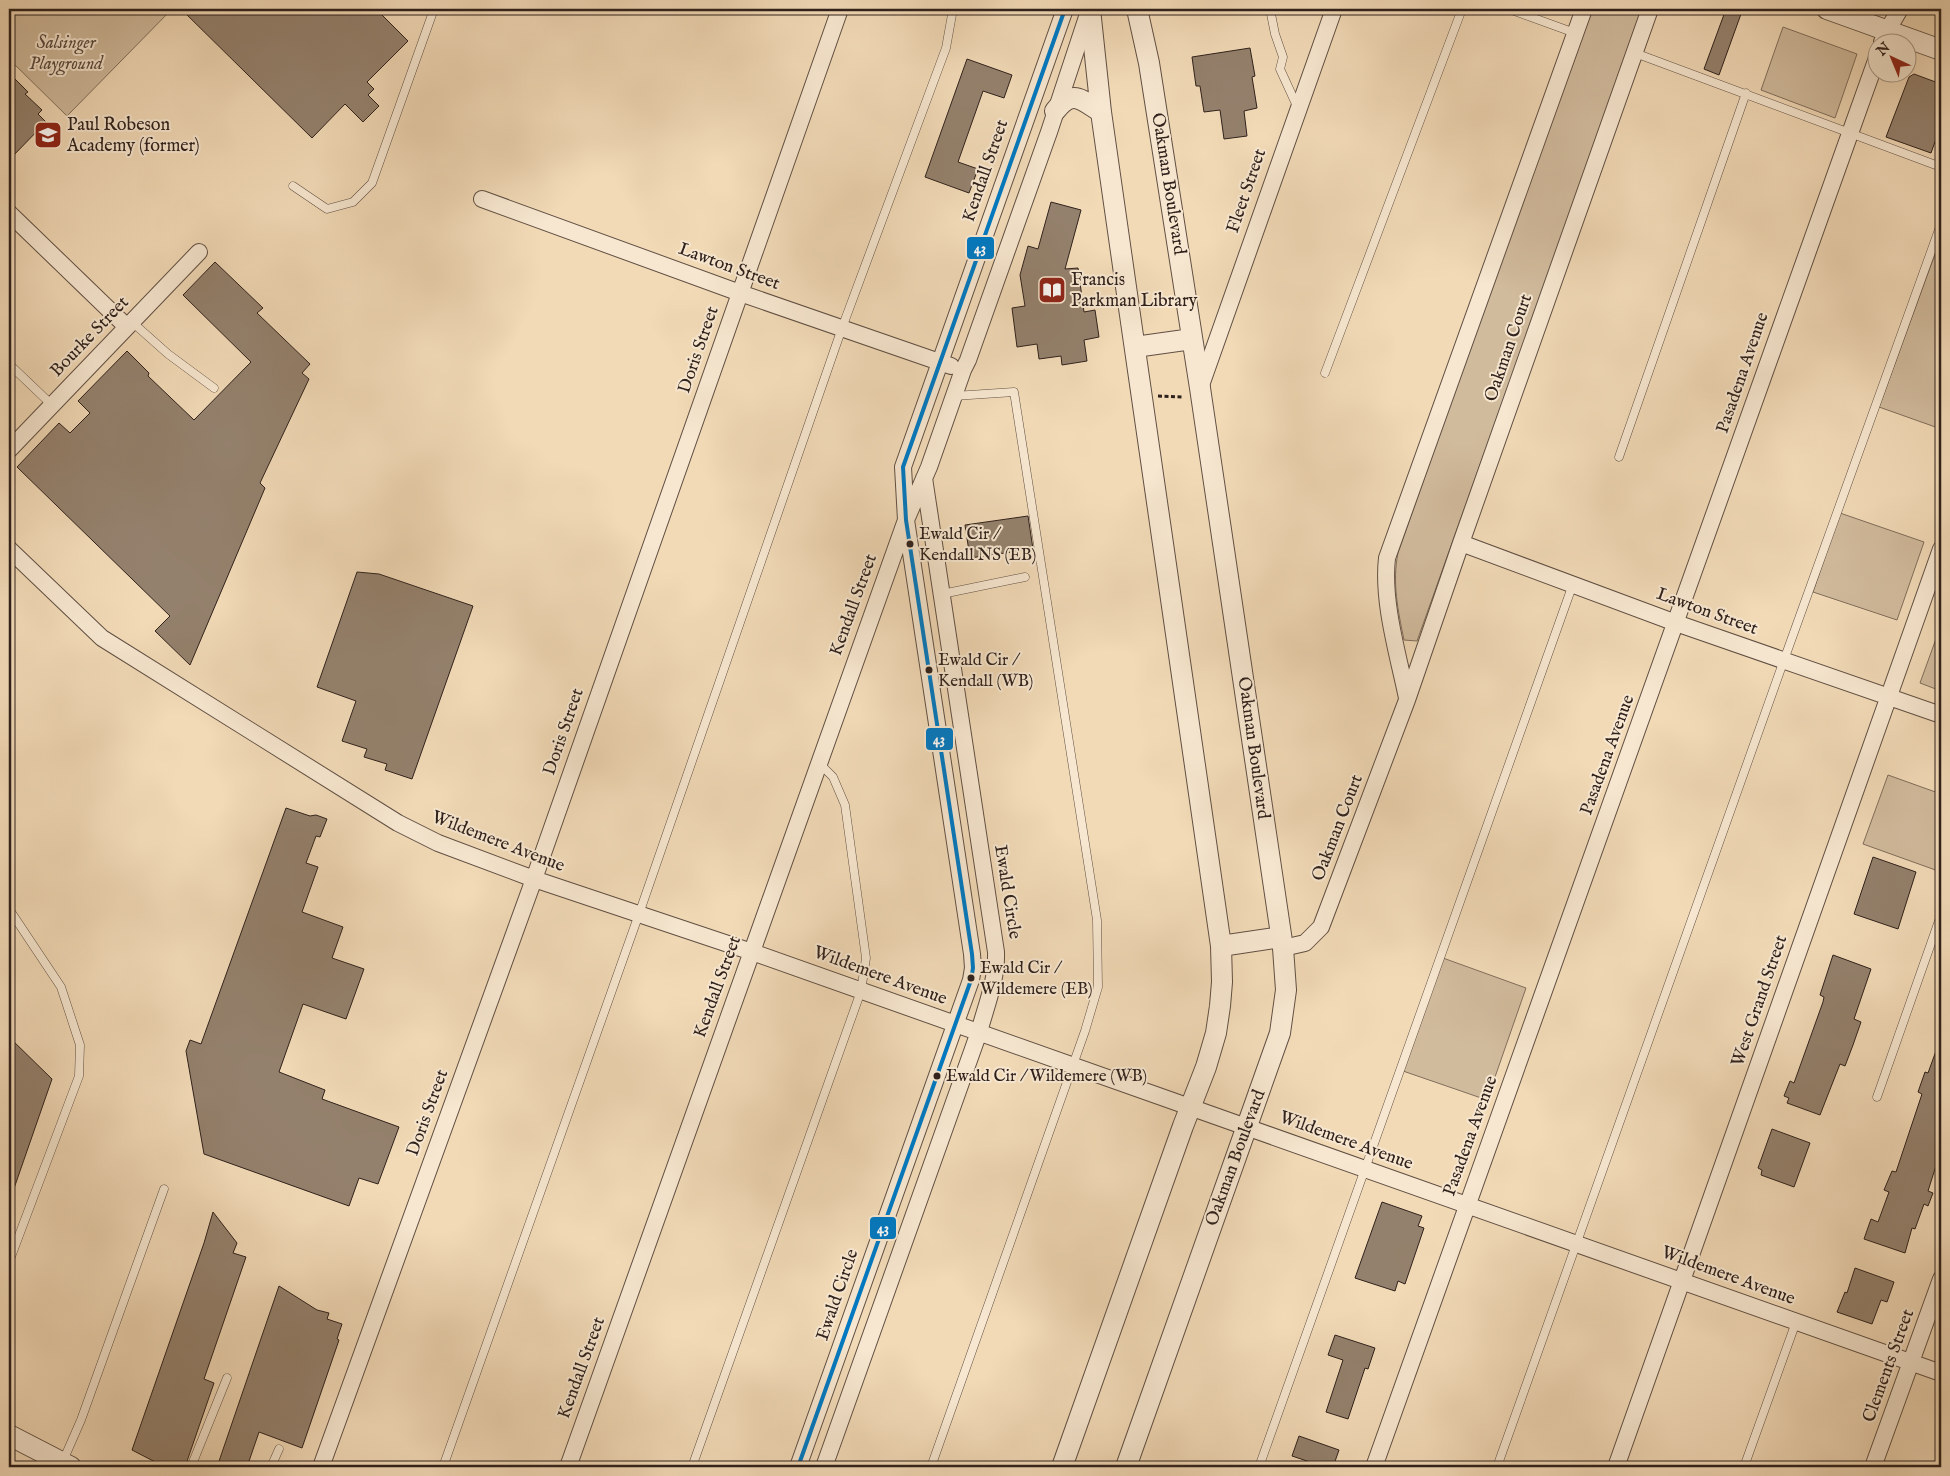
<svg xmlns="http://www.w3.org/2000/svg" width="1950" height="1476" font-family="'IM FELL English',serif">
<rect width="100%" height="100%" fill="#f2dab7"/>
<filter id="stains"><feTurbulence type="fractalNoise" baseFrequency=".004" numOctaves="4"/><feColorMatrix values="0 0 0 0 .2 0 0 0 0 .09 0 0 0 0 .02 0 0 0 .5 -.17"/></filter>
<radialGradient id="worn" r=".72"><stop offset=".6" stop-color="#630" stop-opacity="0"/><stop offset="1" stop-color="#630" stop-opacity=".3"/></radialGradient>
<path fill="#d1bb9d" stroke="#806e5c" d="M9,9H172L67,116L9,59Z
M1589,9H1643L1417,641L1404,640C1398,611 1392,582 1398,553Z
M1783,27L1857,54L1835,118L1761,90Z
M1941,238V429L1879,407Z
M1840,513L1924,542L1897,620L1813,592Z
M1937,636L1941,637V691L1920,683Z
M1888,775L1941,794V872L1863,844Z
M1443,958L1526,988L1487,1100L1403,1071Z"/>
<path fill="#94816d" stroke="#2f211c" d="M181,9H376L408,41L367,82L374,89L368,95L379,106L363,122L345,104L312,138Z
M1726,9L1741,14L1719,75L1704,69Z
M1250,48L1255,76L1252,77L1257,108L1244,111L1247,136L1224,139L1220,110L1204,112L1200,86H1196L1192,57Z
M967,59L1012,75L1004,98L983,91L958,162L978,169L969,193L925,177Z
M9,73L28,92L25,94L42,110L38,114L46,122L9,160Z
M1914,74L1941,84V125L1931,153L1886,137L1909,77Z
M1051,202L1081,210L1065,269L1078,268L1084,312L1095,310L1099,337L1084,340L1087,361L1062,365L1061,356L1039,359L1037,344L1017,347L1012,308L1025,306L1020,275L1028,246L1038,249Z
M215,262L263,308L257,313L310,364L302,373L309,379L260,483L265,488L190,665L155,631L170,616L17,467L59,423L70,433L90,413L78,401L127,351L149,373L148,376L194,420L251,362L183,295Z
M1028,516L1033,549L970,558L965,525Z
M357,572L379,574L473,606L412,779L385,770L387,764L364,757L367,749L342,741L356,701L317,687Z
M286,808L310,816L316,815L327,819L320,837L316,836L306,863L318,867L302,912L343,927L332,958L364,969L346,1019L303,1004L279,1072L325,1090L322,1099L399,1127L378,1184L359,1178L349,1206L204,1154L186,1051L190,1040L201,1044Z
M1873,857L1916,872L1898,929L1854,914Z
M1833,955L1871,969L1854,1019L1861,1022L1853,1045L1845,1066L1840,1064L1820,1115L1787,1103L1789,1098L1784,1096L1790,1081L1794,1083L1823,1002L1824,997L1820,995Z
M9,1037L52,1079L11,1197L9,1196Z
M1940,1040L1941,1041V1150L1928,1191L1933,1193L1928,1206L1924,1204L1915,1229L1912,1228L1905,1253L1864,1239L1871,1219L1878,1222L1889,1192L1884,1190L1892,1171L1896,1172L1922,1094L1918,1092L1925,1072L1928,1073Z
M1772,1129L1810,1143L1794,1187L1761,1175L1762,1170L1758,1168Z
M1382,1202L1422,1216L1418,1226L1424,1228L1405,1284L1398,1281L1395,1291L1355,1278Z
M213,1212L237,1243L233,1253L246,1257L204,1379L214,1383L185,1467H165L132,1450L204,1243Z
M1855,1268L1894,1282L1887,1302L1881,1300L1872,1324L1837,1312L1845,1292L1847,1293Z
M279,1286L317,1310L329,1313L327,1319L342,1324L337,1339L339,1340L302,1448L259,1432L247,1467H217Z
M1335,1335L1375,1348L1368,1369L1365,1368L1348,1419L1326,1412L1343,1360L1328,1355Z
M1299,1436L1339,1450L1333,1467H1325L1292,1456Z"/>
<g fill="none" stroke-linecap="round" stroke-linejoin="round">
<defs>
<path id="service" d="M1270,9L1275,34L1283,57L1280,69L1297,106
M1509,9L1575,33
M1635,53L1941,167
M293,186L327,209L353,202L372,183L434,9
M132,322L168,354L214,388
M9,364L52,405
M1325,373L1462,9
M1619,457L1746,93
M942,594L1025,577
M9,909L61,987L80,1045L79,1076L9,1262
M1877,1097L1941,915
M63,1461L81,1420L164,1189
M191,1467L227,1378
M271,1467L279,1449
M443,1467L639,914L842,328L946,48L953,9
M692,1467L861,991L866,958L845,805L833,777L819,763
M931,1467L1085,1031L1098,987L1097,920L1014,392L954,396
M1259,1467L1573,584
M1497,1467L1784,660L1941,224
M1744,1467L1796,1322"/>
<path id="minor" d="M1882,42L1887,31L1900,9
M482,199L740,293L951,366
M9,213L127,327
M1200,388L1334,9
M9,450L199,252
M1461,543L1676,623L1941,715
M9,549L102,638L398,823L438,843L534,879L752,952L1941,1373
M1407,698C1398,654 1382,602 1387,558L1584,9
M1283,948L1305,943L1321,927L1407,700L1461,543L1650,9
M321,1467L534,879L840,9
M568,1467L906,520L929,467L963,370L968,360L1049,132L1089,11
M798,1467L971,980L973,968L972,954L906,520L903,467L1065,9
M824,1467L979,1032C986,1006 997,980 996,952L924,478
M1374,1467L1878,55
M1616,1467L1941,549
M1873,1467L1941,1279"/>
<path id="tertiary" d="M1827,9L1941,50
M1055,111C1073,89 1080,99 1101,112
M1135,347L1192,339
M1221,946L1281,937
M9,1435L71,1467
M1062,1467L1183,1126L1206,1067L1216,1033L1220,1006L1222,982L1221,946L1129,308L1101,112L1090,9
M1126,1467L1280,1033L1286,990L1283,948L1200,388L1149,63L1137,9"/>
</defs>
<use href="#service" stroke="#604f43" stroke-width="9"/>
<use href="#minor" stroke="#604f43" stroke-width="18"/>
<use href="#tertiary" stroke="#604f43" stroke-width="22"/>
<path stroke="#2f211c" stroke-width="3" stroke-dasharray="4 2.5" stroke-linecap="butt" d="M1146,305L1170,301
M1158,396L1184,397"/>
<use href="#service" stroke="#f7e7d0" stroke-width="8"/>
<use href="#minor" stroke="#f7e7d0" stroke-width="16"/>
<use href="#tertiary" stroke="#f7e7d0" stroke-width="20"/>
<defs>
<path id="bus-1" d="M798,1467L971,980L973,968L972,954L906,520L903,467L1065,9"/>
</defs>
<use href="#bus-1" stroke="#f7e7d0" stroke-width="8"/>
<use href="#bus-1" stroke="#0079c2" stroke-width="4"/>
</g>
<defs>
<symbol id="school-square" viewBox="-11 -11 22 22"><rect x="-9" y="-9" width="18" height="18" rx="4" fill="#8f2418" stroke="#f7e7d0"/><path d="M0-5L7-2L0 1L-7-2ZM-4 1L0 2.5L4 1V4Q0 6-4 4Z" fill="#fff"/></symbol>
<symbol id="library-square" viewBox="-11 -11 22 22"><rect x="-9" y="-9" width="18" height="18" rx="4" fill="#8f2418" stroke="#f7e7d0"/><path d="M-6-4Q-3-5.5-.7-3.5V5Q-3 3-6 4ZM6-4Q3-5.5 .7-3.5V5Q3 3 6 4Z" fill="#fff"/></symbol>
</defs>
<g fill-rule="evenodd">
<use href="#school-square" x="32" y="119" width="32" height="32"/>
<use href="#library-square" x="1036" y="274" width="32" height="32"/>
</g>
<g fill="#2f211c" stroke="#f7e7d0" stroke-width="2">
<circle cx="910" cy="544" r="4.5"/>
<circle cx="929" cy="670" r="4.5"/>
<circle cx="971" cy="978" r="4.5"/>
<circle cx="937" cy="1076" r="4.5"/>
</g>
<g text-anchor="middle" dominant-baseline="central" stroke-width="4" stroke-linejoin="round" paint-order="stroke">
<g font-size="17" fill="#2f211c" stroke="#f7e7d0" text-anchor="start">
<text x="919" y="534">Ewald Cir /<tspan x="919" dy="21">Kendall NS (EB)</tspan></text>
<text x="938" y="660">Ewald Cir /<tspan x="938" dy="21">Kendall (WB)</tspan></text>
<text x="980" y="968">Ewald Cir /<tspan x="980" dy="21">Wildemere (EB)</tspan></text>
<text x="946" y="1076">Ewald Cir / Wildemere (WB)</text>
</g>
<g font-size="18" font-style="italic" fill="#58483c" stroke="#f7e7d0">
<text x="66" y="43">Salsinger<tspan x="66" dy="21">Playground</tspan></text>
</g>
<g font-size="18" fill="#2f211c" stroke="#f7e7d0" text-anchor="start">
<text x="67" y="125">Paul Robeson<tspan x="67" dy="21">Academy (former)</tspan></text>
<text x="1071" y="280">Francis<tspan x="1071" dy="21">Parkman Library</tspan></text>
</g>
<g font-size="18" fill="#2f211c" stroke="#f7e7d0">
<text transform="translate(986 171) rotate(-71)">Kendall Street</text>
<text transform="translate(1168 184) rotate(81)">Oakman Boulevard</text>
<text transform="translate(1247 191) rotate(-71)">Fleet Street</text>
<text transform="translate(729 267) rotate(20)">Lawton Street</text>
<text transform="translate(90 337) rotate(-46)">Bourke Street</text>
<text transform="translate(1509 348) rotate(-71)">Oakman Court</text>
<text transform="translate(699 350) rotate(-71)">Doris Street</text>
<text transform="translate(1743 373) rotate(-71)">Pasadena Avenue</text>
<text transform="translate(854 605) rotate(-70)">Kendall Street</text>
<text transform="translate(1707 612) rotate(20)">Lawton Street</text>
<text transform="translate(564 732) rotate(-71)">Doris Street</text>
<text transform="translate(1253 748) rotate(82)">Oakman Boulevard</text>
<text transform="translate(1608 755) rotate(-70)">Pasadena Avenue</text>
<text transform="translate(1338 828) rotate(-69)">Oakman Court</text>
<text transform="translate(498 842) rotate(21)">Wildemere Avenue</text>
<text transform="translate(1007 892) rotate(81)">Ewald Circle</text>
<text transform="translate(880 976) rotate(20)">Wildemere Avenue</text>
<text transform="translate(718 987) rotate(-70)">Kendall Street</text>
<text transform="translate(1760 1001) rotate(-71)">West Grand Street</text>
<text transform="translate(428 1113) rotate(-70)">Doris Street</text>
<text transform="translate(1471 1136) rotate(-70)">Pasadena Avenue</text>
<text transform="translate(1346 1141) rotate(20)">Wildemere Avenue</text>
<text transform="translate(1236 1158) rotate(-70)">Oakman Boulevard</text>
<text transform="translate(1728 1276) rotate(20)">Wildemere Avenue</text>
<text transform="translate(838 1295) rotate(-71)">Ewald Circle</text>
<text transform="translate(1889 1366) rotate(-70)">Clements Street</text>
<text transform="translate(582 1368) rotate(-70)">Kendall Street</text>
</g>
</g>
<g stroke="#f7e7d0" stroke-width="2">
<rect x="966" y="236" width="29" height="24" rx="5" fill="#0079c2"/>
<rect x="925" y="727" width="29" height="24" rx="5" fill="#0079c2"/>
<rect x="869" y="1216" width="28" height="24" rx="5" fill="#0079c2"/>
</g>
<g font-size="14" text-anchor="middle" font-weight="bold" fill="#fff">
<text x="980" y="253">43</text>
<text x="939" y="744">43</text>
<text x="883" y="1233">43</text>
</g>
<rect width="1950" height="1476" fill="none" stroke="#f2dab7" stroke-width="30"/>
<rect x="10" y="10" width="1930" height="1456" fill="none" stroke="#2f211c" stroke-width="2.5"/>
<rect x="15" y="15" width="1920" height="1446" fill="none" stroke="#2f211c"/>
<g transform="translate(1892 58) rotate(316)"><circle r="24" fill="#f7e7d0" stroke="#a79888"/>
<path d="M0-4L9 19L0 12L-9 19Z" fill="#8f2418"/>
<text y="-8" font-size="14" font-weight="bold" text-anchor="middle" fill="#2f211c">N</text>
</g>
<rect width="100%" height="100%" filter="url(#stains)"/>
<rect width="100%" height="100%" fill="url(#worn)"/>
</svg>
